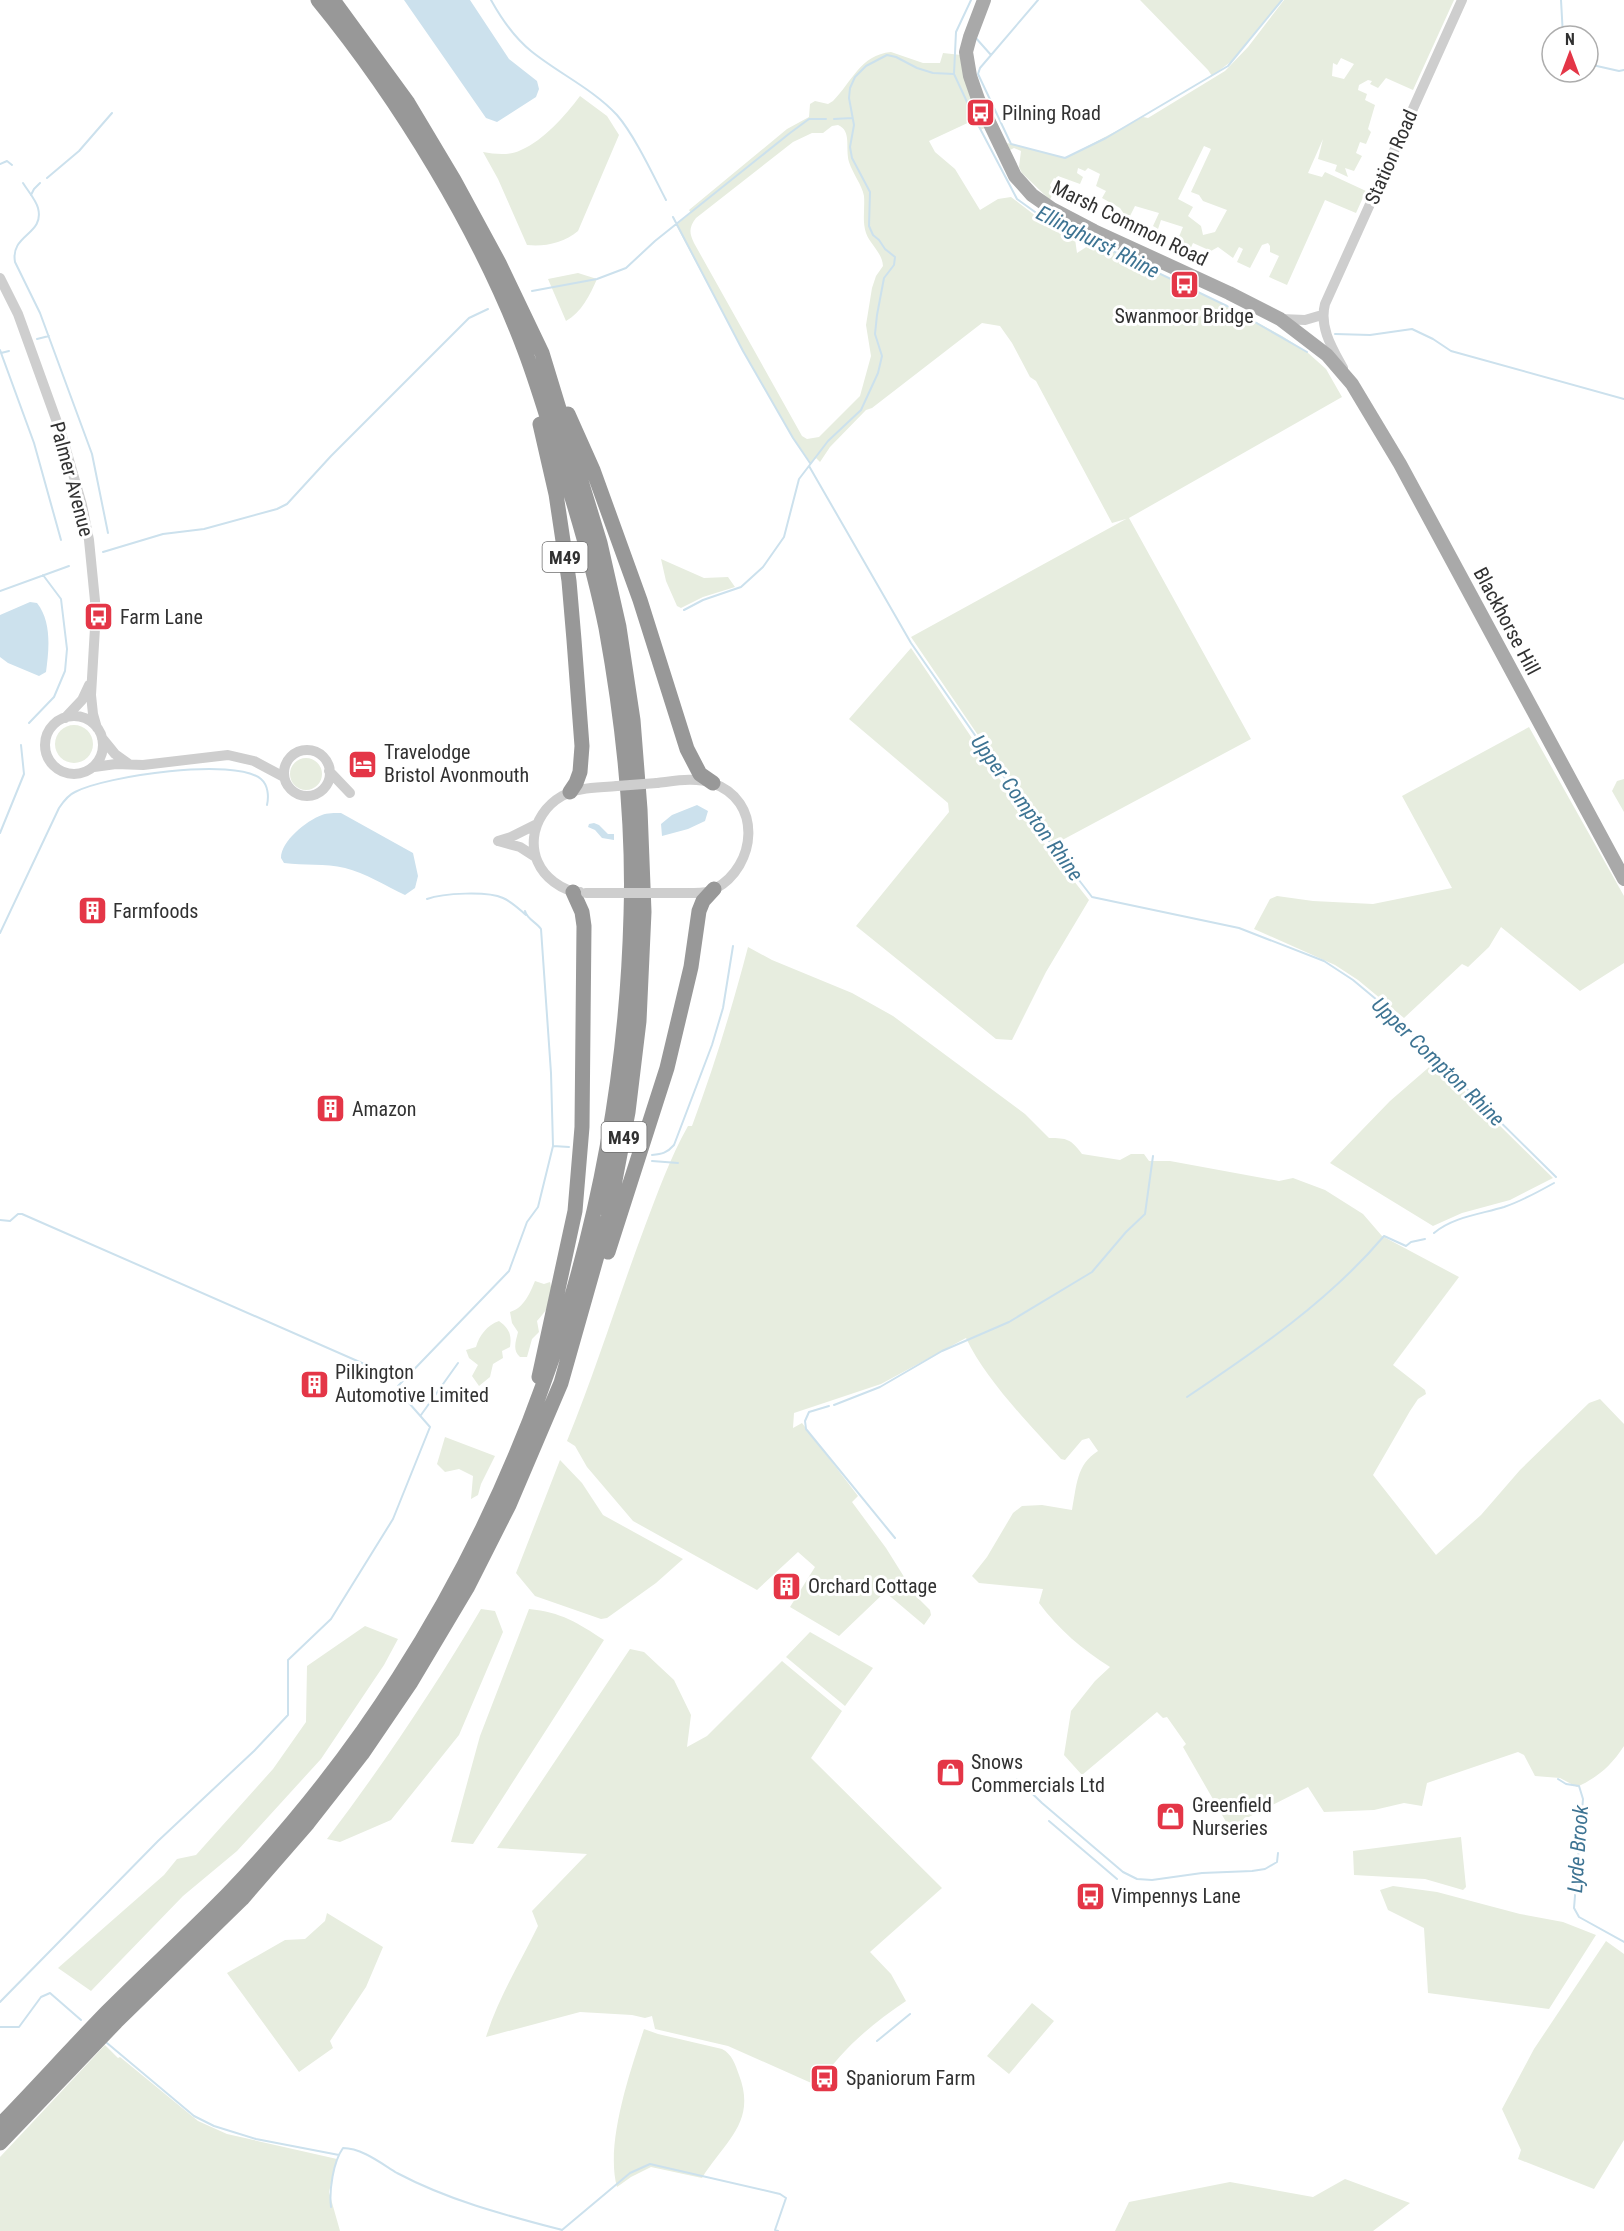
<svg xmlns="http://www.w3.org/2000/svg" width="1624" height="2231" font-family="'Roboto Condensed',sans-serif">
<rect width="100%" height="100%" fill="#fff"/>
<path fill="#e7eddf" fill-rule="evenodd" d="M1140,0H1282L1233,60L1212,76L1208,70Z
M1284,0H1454L1413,90L1386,78L1378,88L1370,84L1372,81L1368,80L1359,85L1358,90L1367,94L1365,100L1375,105L1368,129L1371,132L1366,144L1360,142L1356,153L1362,156L1354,171L1345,168L1348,177L1335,171L1337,165L1318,159L1323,139L1308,173L1322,177L1325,172L1366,191L1356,213L1325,200L1287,285L1269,277L1279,256L1270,252V246L1268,243L1262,245L1250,268L1237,262L1243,249L1239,247L1233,258L1218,247L1211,251L1193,243L1189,252L1176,244L1183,227L1161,220L1158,229L1153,226L1159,213L1135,206L1128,220L1120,208L1102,198L1106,191L1096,186L1100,174L1088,168L1085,171L1078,168L1077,173L1083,177L1080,184L1058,176L1056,179L1054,178L1050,185L1053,192L1050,200L1022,173L1019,167L1021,151L1014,148L1010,150L1007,143L1065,158L1143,117L1148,118L1225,71L1248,47ZM1341,58L1354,64L1344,79L1332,76L1333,63L1337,65ZM1204,146L1211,149L1191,192L1199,195L1203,201L1227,210L1215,232L1203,235L1201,226L1188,216L1193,207L1178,199Z
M891,52L923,63H940L943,53L961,55L985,128L980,130L974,120L929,141L935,152L955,169L980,210L998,199L1011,197L1041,220L1071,235L1075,239L1077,253L1094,242L1227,306L1282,336L1307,352L1326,369L1342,397L1129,518L1251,739L1053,845L911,637L1126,519L1112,523L1036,381L1030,377L1012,343L1000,326L982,323L872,408L866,410L830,447L820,462L816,458L811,463L793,438L743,351L676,225L691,213L689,210L787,129L809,117L810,104L815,101L828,104L833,101C852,82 860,55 891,52ZM838,125C852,131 845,147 849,162C853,174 862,185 864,196C865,209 862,221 866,233C871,246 882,252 883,266L876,276L872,288L866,325L871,356L860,396L819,437L807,439L802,436L694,243C689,233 689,227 696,218L793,142L812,133H823L832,126Z
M580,96L607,116L619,135L578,231C564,243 544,247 527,245L498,179L483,152C495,154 509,156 521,150C544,140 565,116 580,96Z
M578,273L597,279C590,295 581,313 566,321L548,279Z
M661,559L704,578L728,577L735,587L703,597L681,608L677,606L666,581Z
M911,648L1039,837L1089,900L1046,972L1012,1040L996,1039L856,926L949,812L948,803L849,719Z
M55 744a19 19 0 1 1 38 0a19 19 0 1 1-38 0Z
M1529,727L1624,896V963L1580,991L1501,927L1489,947L1468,967L1462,964L1404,1018L1358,980L1335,965L1254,929L1270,899L1277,896L1313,901L1373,904L1452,888L1402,796Z
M290 774a16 16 0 1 1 32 0a16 16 0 1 1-32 0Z
M1624,779V812L1612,791L1617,781Z
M748,947L772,960L852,993L893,1016L1025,1114L1049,1138C1067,1138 1071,1139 1082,1154L1120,1160L1131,1154H1144L1149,1161H1170L1279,1181L1293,1178L1325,1190L1363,1214L1382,1236L1459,1277L1393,1365L1425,1390L1426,1394L1418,1399L1410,1411L1373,1475L1436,1555L1481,1515L1520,1470L1589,1403L1600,1399L1624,1424V1746C1611,1766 1598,1777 1577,1787L1560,1778L1535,1776L1524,1755L1518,1752L1427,1783L1422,1806L1404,1803L1374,1810L1324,1812L1308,1787L1229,1827L1183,1747L1186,1744L1167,1717L1163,1718L1157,1712L1082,1775L1064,1755L1071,1711L1095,1681L1110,1667C1082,1649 1059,1630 1039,1603L1043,1589L979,1583L972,1576L987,1557L1013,1513L1022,1506L1042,1505L1072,1510C1077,1485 1076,1465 1098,1451L1089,1438L1082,1440L1065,1460L1061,1459C1030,1425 985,1379 966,1338L881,1384L794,1413L793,1428L802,1423L858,1496L852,1502L886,1548L916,1596L930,1610L931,1615L924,1625L885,1592L839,1636L790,1607L815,1567L798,1552L757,1590L633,1521L587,1467L575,1446L567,1441C596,1370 618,1298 645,1226C658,1192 670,1158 688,1126H692C714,1067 732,1008 748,947Z
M1435,1062L1553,1178L1510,1200L1462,1213L1433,1226L1330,1163L1390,1101Z
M535,1281L544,1284L550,1282C554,1299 549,1308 537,1321L539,1332L532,1339L527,1357H520C512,1350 516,1341 518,1332L512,1323L510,1312C524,1308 530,1293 535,1281Z
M499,1321C509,1328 512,1335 510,1347L502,1351L503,1358L493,1364L490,1377L479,1386L472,1376L478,1365L469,1358L466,1350L476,1347C479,1336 487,1325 499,1321Z
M445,1437L495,1456L481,1484L478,1495L471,1499L473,1476L459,1469L445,1472L437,1464Z
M560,1460L582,1483L603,1515L683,1559L656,1583L607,1618L601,1619L535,1596L516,1573Z
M481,1609L495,1611L503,1632L459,1735L391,1820L340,1842L327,1839C383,1765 434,1689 481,1609Z
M529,1609C561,1612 578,1623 604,1640L473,1844L451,1842L480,1736Z
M365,1626L398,1639L384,1665L321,1759L237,1851L183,1896L91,1991L58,1968L164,1875L177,1859L196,1855L273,1769L306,1722L307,1666Z
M810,1632L873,1668L845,1706L786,1657Z
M630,1649L644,1652L674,1680L691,1715L687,1747L707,1736L782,1661L842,1711L811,1758L942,1888L870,1952L891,1974L906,2001C872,2024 840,2050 818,2086L728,2046L655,2029L652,2016L645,2018L632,2015L580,2012L486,2037C498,1998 520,1963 538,1926L532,1911L587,1854L497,1848Z
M1461,1837L1466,1887L1463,1890L1425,1879L1354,1875L1353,1851Z
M1393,1886L1437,1892L1520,1914L1563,1922L1596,1935L1549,2009L1428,1993L1424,1928L1388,1910L1380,1890Z
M327,1913L383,1947L366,1987L330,2041L333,2048L299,2072L227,1973L285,1940L305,1939L325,1921Z
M1606,1941L1624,1954V2140L1594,2189L1518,2159L1521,2150L1502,2109L1534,2049Z
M1032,2003L1054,2021L1009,2074L987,2056Z
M644,2029L658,2034L722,2049C732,2054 735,2064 739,2075C757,2122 725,2141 702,2178L651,2167L631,2177L617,2187C605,2144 630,2072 644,2029Z
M105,2045L118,2058L120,2057L198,2121L227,2134L337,2159L329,2192L340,2231H0V2157Z
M1345,2179L1410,2203L1373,2231H1115L1129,2202L1230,2182L1313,2197Z"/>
<path fill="#cce1ed" d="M404,0H470L509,59L537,81L539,89L536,97L497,122L486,118Z
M30,602L37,603C52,622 49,650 46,672L39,676L8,663L0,657V615Z
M697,805L708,811L705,821L688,829L662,836L661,824L672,815Z
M341,813L413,853L418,876L415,888L405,895C386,886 365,873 345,868C325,863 304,866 284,863L281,858C281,841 306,821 322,815C327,813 335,813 341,813Z
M594,823L599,825L608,834H614V840L602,838L595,830L588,827L589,824Z"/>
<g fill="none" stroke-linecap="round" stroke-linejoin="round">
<path stroke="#cce1ed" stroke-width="2" d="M491,0C501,18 515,38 531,51C558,73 593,89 617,115C635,136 653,175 666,200
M971,0L956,32L954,74L975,119L1017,199L1042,217L1227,306L1307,352
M1038,0L980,68L978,74L1011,144L1065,158L1106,138L1228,66L1282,0
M1561,0L1563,36
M975,37L991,55
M1588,64L1619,71L1624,70
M834,119L852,118
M0,164L7,161L12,165
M47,178L79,151L112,113
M23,183C28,191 36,200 38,208C45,235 10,234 15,262L40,313L92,454L108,533
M31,195L34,189L40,183
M673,217L743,351L793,438L810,463
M532,291L597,279L626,268L655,241L790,133L809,119H826
M1335,334L1370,335L1412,329L1433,339L1451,351L1624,399
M37,339L49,336
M0,350L34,443L61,540
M1,353L9,351
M809,466L911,643L1045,836L1092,897L1239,928L1324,961L1353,980L1377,1000L1556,1177
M103,552L163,534L204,529L277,509L287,504L331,456L469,318L488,309
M0,591L69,566
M684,610L703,600L741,587L763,567L784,537L799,479L828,441L861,410L878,373L882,356L875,334L877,315L884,278L894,265L895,257L885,249L879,240L873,235L869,226L870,192L852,158L850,147L854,125L849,98L850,88L855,77L866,66L887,55L896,57L917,68L933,73L954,74
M29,723L54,697L65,671L67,649L61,599L43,575
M0,833L24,774L21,745
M427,899C443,893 488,891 503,898C512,902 519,909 526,915
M0,933L59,808C63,802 68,795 75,792C105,776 235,757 261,779C268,785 269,796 267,805
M553,1146L569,1147
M652,1155C662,1154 667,1153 674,1145L712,1045L723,1008L733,946
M652,1161L678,1163
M0,1220L10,1221L18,1214H22L403,1381
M1434,1233C1453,1217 1481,1214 1504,1207C1522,1201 1538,1192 1554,1183
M1187,1397C1257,1350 1329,1301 1384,1236L1406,1246L1411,1242L1425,1239
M834,1405L880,1387L942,1351L1009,1322L1092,1272L1126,1232L1145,1214L1153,1156
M829,1406L809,1412L805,1421L806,1429L895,1538
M421,1415L458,1363
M1017,1779L1042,1803L1123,1872L1137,1879L1152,1880L1202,1873L1252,1871L1265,1869L1277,1862L1278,1853
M1558,1779L1566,1784L1579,1786L1583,1799L1574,1908L1579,1917L1624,1942
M1049,1821L1117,1879
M0,2002L158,1841L254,1751L288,1715V1660L331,1619L393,1519L430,1427L409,1403L397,1394L398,1386L509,1271L527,1222L538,1207L553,1146L551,1073L541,929C536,922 527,919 525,911
M0,2027H19L41,1997L50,1993L81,2020
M877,2041L910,2014
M107,2043L194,2116L214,2126L256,2139L339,2155
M331,2207C329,2191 333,2162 343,2148C362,2148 382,2164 397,2173C450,2201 505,2215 562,2230L630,2173L650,2164L780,2194L786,2198L775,2230L778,2231"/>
<path stroke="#cecece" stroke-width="10" d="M0,278L18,314L62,436L82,505L89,540L96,611L91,695L93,714L97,728
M1281,319L1305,320L1322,315
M1343,368C1332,348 1319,327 1325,304L1462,0
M45 745a29 29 0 1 1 58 0a29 29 0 1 1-58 0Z
M65,718L82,700L89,685
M102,738L115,754L129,764
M284 773a23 23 0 1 1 46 0a23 23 0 1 1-46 0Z
M94,767L116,764L143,765L228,755L254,761L284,777
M329,771L350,793
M657,783C675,781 695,777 712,783C763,800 757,866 715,889C707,894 697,893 688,893
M498,841L511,837L537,824
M498,841L520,847L534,856
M580,892C570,892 562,888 554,882C523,859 529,815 562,796C578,787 598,788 617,786"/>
<path stroke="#a9a9a9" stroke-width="14" d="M984,0L970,37L966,52L970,76L978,99L1015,176L1032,195L1052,209L1094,231L1229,293L1280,319L1327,355L1352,384L1400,464L1624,879"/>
<path stroke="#989898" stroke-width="15" d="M568,414L593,470L640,600L687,749L700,774L713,783
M540,424L556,494L569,581L574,640L582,746L580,772L576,783L570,792
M608,1252L667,1068L691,967L699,911L703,901L714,889
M539,1377L575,1211L582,1127L584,926L582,912L573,892
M0,2125C36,2088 71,2049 107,2012C147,1972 189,1934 228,1894C291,1828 350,1754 399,1677C545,1450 624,1185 631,915C634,820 623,722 606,628C595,573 579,519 562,465C550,427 539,388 525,351C480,231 399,99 318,0
M0,2143L116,2022L242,1899L308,1823L362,1754L411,1682L467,1588L509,1505L561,1383L608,1217L628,1112L639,1021L644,912L640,809L633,720L619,627L600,543L542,353L499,263L454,180L408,103L333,0"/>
<path stroke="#cecece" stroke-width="10" d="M617,786L657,783
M586,893H688"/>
</g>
<defs>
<symbol id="bus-square" viewBox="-11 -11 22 22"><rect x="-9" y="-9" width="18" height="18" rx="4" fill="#e43647" stroke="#fff"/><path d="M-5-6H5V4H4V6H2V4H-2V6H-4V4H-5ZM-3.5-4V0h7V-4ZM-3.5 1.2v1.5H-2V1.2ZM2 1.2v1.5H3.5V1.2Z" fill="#fff"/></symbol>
<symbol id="hotel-square" viewBox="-11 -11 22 22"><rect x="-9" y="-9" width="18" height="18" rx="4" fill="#e43647" stroke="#fff"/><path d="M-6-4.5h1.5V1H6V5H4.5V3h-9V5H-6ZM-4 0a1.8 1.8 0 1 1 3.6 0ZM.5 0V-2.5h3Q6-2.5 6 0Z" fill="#fff"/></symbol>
<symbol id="building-square" viewBox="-11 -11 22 22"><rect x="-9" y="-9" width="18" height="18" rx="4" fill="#e43647" stroke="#fff"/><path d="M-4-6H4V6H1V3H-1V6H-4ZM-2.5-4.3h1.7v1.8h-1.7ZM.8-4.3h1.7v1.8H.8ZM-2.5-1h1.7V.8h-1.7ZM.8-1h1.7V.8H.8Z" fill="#fff"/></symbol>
<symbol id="shop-square" viewBox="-11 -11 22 22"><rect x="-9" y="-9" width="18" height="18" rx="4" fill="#e43647" stroke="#fff"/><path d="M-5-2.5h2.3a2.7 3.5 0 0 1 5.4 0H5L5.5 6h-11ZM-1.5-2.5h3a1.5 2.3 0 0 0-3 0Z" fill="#fff"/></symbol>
</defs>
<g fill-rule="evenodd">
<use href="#bus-square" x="964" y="96" width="33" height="33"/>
<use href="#bus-square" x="1168" y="268" width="33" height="33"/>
<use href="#bus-square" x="82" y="600" width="33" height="33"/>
<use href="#hotel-square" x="346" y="748" width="33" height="33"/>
<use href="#building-square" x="76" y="894" width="33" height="33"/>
<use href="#building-square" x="314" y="1092" width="33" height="33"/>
<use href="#building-square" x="298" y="1368" width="33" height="33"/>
<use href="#building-square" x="770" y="1570" width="33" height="33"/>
<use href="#shop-square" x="934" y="1756" width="33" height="33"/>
<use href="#shop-square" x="1154" y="1800" width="33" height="33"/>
<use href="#bus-square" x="1074" y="1880" width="33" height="33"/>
<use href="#bus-square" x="808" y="2062" width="33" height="33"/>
</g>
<g text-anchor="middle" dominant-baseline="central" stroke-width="6" stroke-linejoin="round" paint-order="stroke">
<g fill="#fff" stroke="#6f6f6f" stroke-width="1.5">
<rect x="542.5" y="542" width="45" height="30" rx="4.5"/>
<rect x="601.5" y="1122" width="45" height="30" rx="4.5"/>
</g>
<g font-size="18" font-weight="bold" fill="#313131">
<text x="565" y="557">M49</text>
<text x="624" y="1137">M49</text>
</g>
<g font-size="20" fill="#313131" stroke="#fff" text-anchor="start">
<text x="1002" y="113">Pilning Road</text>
<text x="1184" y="316" text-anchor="middle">Swanmoor Bridge</text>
<text x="120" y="617">Farm Lane</text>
<text x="384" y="752">Travelodge<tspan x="384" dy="23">Bristol Avonmouth</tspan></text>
<text x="113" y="911">Farmfoods</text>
<text x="352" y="1109">Amazon</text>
<text x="335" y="1372">Pilkington<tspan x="335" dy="23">Automotive Limited</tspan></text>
<text x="808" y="1586">Orchard Cottage</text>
<text x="971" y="1762">Snows<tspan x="971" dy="23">Commercials Ltd</tspan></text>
<text x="1192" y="1805">Greenfield<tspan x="1192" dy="23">Nurseries</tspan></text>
<text x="1111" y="1896">Vimpennys Lane</text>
<text x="846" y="2078">Spaniorum Farm</text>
</g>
<g font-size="20" fill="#313131" stroke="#fff">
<text transform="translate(1391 157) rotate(-66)">Station Road</text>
<text transform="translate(1130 223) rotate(26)">Marsh Common Road</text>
<text transform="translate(72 479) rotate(75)">Palmer Avenue</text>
<text transform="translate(1507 621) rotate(62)">Blackhorse Hill</text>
</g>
<g font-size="21" font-style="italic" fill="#3e7493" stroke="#fff">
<text transform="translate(1098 242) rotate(27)">Ellinghurst Rhine</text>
<text transform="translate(1027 808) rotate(54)">Upper Compton Rhine</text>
<text transform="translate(1438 1062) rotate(44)">Upper Compton Rhine</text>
<text transform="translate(1578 1849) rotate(-86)">Lyde Brook</text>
</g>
</g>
<g transform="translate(1570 54)"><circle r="28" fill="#ffffff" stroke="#adadad" stroke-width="1.5"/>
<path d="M0-4.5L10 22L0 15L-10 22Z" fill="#e43647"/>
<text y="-9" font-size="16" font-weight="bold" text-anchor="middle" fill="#313131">N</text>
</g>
</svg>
